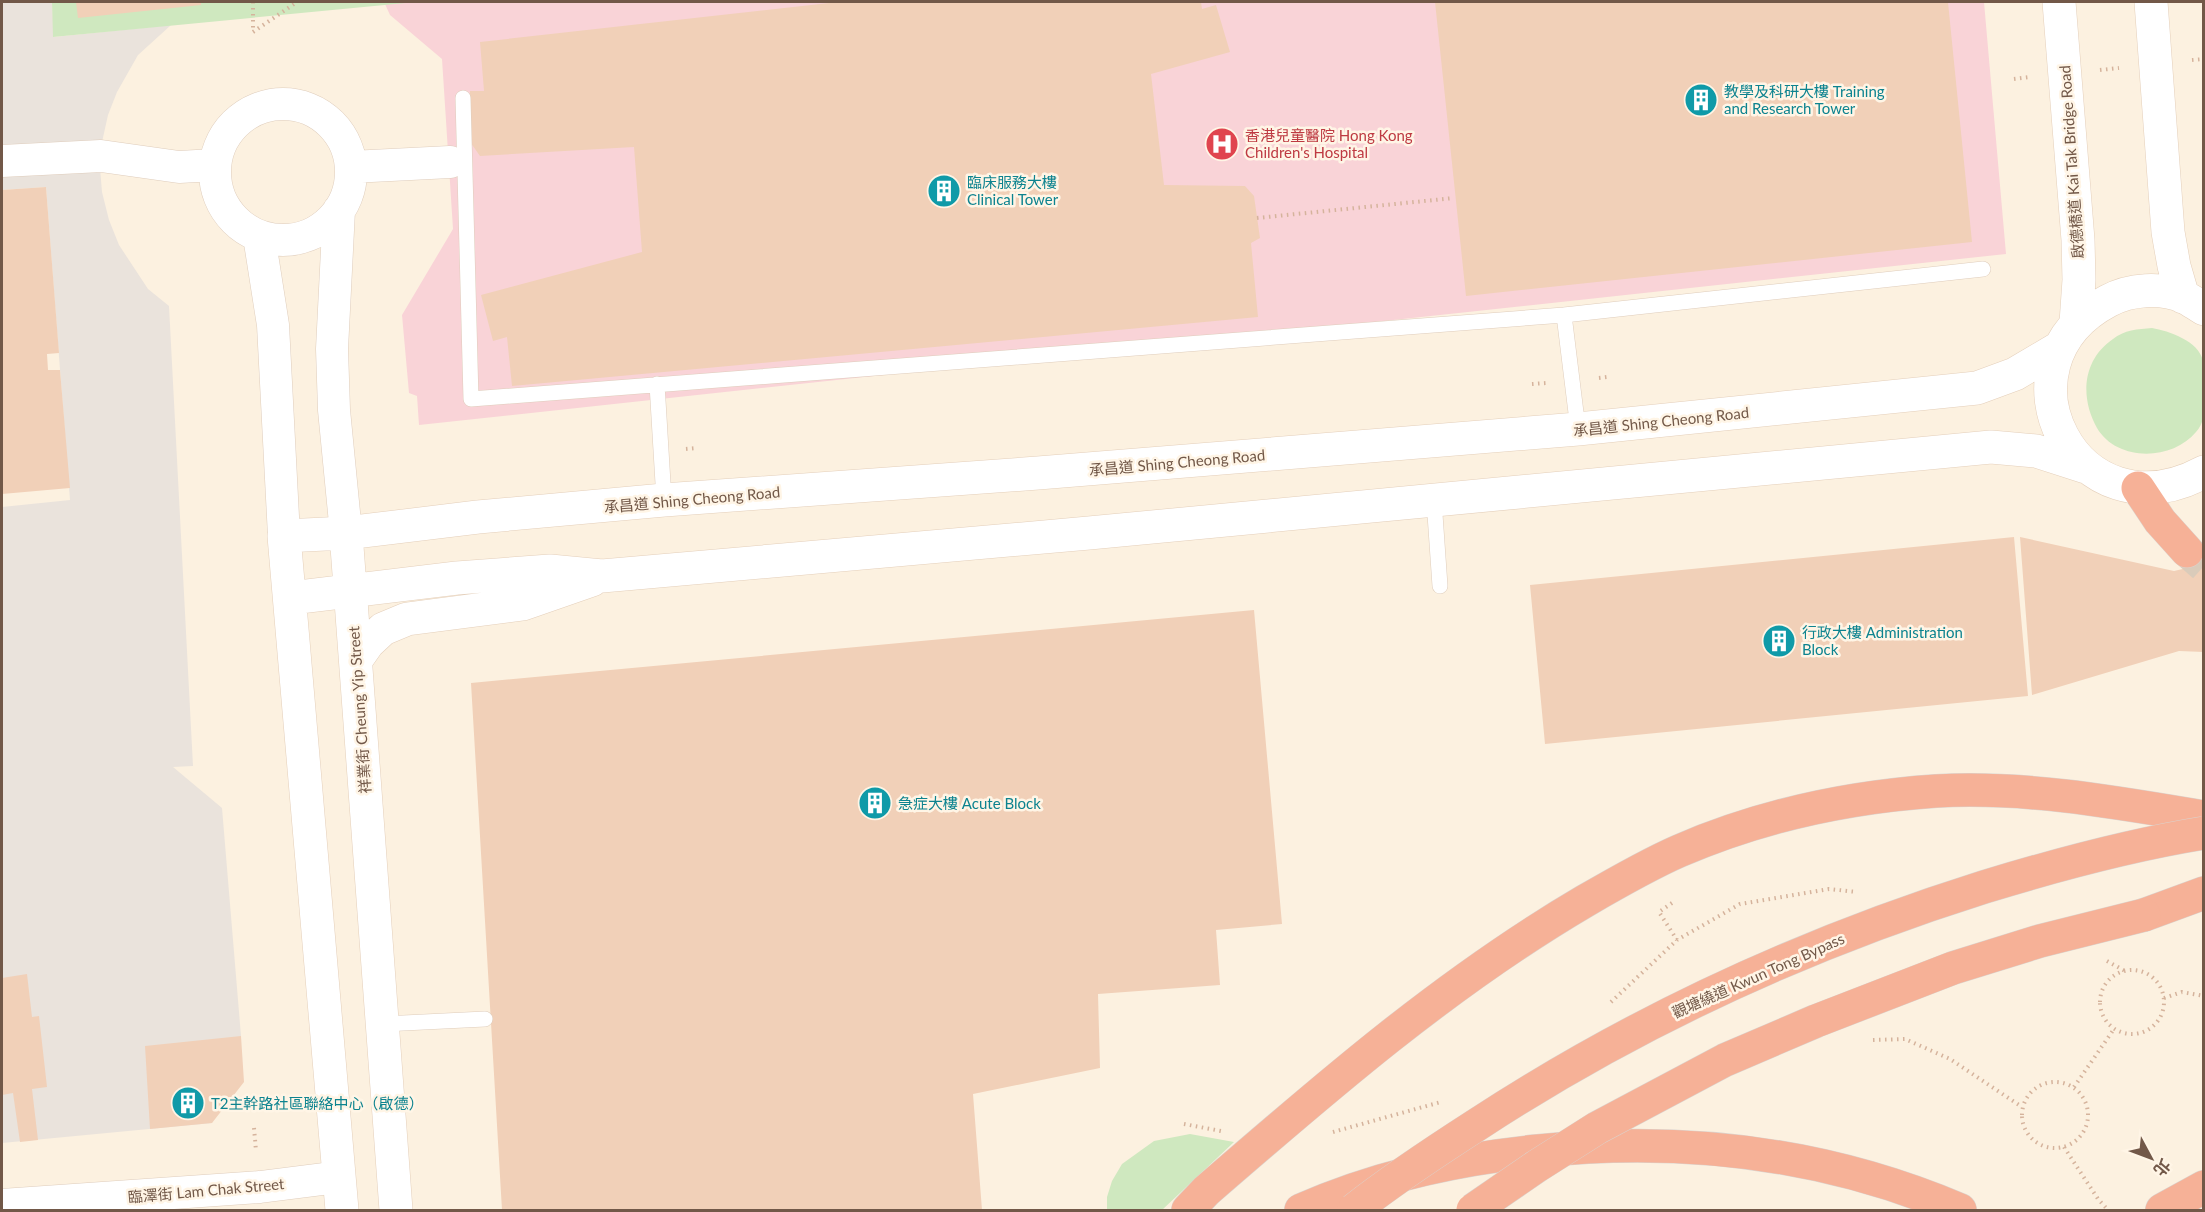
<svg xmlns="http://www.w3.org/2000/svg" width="2205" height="1212" font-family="Lato,'Noto Sans TC',sans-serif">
<rect width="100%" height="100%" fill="#fcf1e0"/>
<path fill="#eae3dc" d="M2,2H52L54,37L171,25L138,55L117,92L108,115L102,142L100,168L102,192L109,220L119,245L148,289L169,306L193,766L173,767L222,808L241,1036L212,1123L2,1143V507L70,500L46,187L2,190Z"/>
<path fill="#f9d3d7" d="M415,2H1984L2006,254L419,425L417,396L409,393L402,315L453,229L442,59L390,15L385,4Z"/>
<path fill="#cfe8bf" d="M52,2H416L53,37Z
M2152,328C2169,331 2199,341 2203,361C2205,372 2204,387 2204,398C2204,411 2205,422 2196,432C2172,461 2117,462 2097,428C2080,398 2082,360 2113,339C2124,330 2138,329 2152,328Z
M1190,1134L1234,1142L1162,1210H1107V1197L1112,1181L1122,1164L1154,1141Z"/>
<path fill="#f1d0b8" d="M76,2H201V5L78,18Z
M838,2H1201L1202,9L1216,5L1230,52L1151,74L1164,185L1245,186L1254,196L1260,238L1251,243L1258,317L512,386L507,337L493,341L481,295L642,252L634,147L480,156L468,139L470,91H484L480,42Z
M1435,2H1948L1972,242L1466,296Z
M46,187L59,353L47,354L48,370H60L70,488L2,494V190Z
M2014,537L2028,696L1545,744L1530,585Z
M2020,537L2174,571L2204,564V652L2179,651L2032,695Z
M1254,610L1282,924L1216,930L1220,985L1098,994L1100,1068L973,1094L982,1210H502L471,683Z
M27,974L32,1017L39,1016L47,1087L32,1089L38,1140L20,1142L13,1093L2,1095V978Z
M241,1036L244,1082L212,1123L150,1129L145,1046Z"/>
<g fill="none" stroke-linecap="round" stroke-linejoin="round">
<path stroke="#dacbba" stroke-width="33" stroke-dasharray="33 16" stroke-linecap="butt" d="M2187,551L2204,566"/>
<defs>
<path id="lane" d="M463,98L471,399L1564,315L1983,269
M1564,315L1578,429
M657,384L664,500
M1434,500L1440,586
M383,1024L485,1019"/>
<path id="street" d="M215 172a68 68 0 1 1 136 0a68 68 0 1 1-136 0Z
M2,161L101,156L179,167L215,165
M351,167L450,162
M339,210L332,349L334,410L346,533
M259,236L273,325L284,536
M2,1205L260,1187L339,1177"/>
<path id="secondary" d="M2059,2L2078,240L2079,280L2076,323
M2151,2L2168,232L2174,266L2183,297
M2204,309C2197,305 2191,300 2184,297C2161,287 2130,289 2108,301C1987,365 2076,541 2204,472
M346,533L396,1210
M291,598L457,578L550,571L602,576L1089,533L1991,447L2036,451L2086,467
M356,660L368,643L383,629L407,619L523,604L592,580
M342,1210L284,536L346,533L478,517L664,500L1038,473L1578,429L1977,388L2015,374L2059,348"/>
<path id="highway" d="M2138,488L2160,521L2187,551
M2144,915L2204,893
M1188,1210L1206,1191C1327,1086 1447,982 1585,901C1616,883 1647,865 1679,851C1760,816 1848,797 1936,791C2026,786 2115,802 2204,817
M1301,1210C1376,1177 1455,1159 1538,1151C1683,1136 1826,1153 1960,1210
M2162,1210L2204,1187"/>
</defs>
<use href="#lane" stroke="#dfcdbc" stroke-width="16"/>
<use href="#street" stroke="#dfcdbc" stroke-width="33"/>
<use href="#secondary" stroke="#e4cfba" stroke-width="34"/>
<use href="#highway" stroke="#dad4cf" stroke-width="34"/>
<path stroke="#d5b39c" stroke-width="4" stroke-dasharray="1.5 4.5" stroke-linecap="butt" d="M253,2V32L297,2
M2192,60L2204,59
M2100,70L2119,68
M2014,79L2030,77
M1257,218L1454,198
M1599,378L1607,377
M1532,384L1546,383
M686,449L697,448
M1672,903L1659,912L1677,940
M2107,961L2125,971
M2100 1002a32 32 0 1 1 64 0a32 32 0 1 1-64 0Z
M2164,998L2182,992L2204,996
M1611,1002L1677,940L1740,904L1829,889L1857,892
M1873,1040L1905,1039L1950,1059L2022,1107
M2022 1115a33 33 0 1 1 66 0a33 33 0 1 1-66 0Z
M2074,1087L2114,1029
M1184,1124L1221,1131
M254,1128L256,1151
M1333,1132L1441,1102
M2064,1147L2098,1199L2108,1210"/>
<use href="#lane" stroke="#fff" stroke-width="15"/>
<use href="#street" stroke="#fff" stroke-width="32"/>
<use href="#secondary" stroke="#fff" stroke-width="33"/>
<use href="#highway" stroke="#f6b197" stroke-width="33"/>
<defs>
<path id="highway-bridge" d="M1354,1210C1393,1179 1436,1151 1478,1124C1634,1022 1806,943 1984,887C2056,865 2129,845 2204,833
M1473,1210L1537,1166L1597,1128L1725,1060L1816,1021L1953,968L2040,941L2144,915"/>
</defs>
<use href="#highway-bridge" stroke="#dad4cf" stroke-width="34" stroke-linecap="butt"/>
<use href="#highway-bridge" stroke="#f6b197" stroke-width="33"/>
</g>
<defs>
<symbol id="building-disc" viewBox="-11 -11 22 22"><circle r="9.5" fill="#0f9aa8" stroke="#fff5e6"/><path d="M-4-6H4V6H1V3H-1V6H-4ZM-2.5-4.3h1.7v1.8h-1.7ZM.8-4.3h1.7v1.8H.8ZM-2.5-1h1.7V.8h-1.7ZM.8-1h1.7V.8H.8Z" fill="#fff"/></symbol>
<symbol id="hospital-disc" viewBox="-11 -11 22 22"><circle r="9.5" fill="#e0444e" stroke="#fff5e6"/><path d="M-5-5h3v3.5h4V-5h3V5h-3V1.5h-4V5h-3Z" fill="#fff"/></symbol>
</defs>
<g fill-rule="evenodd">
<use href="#building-disc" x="1682" y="81" width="38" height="38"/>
<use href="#hospital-disc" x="1203" y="125" width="38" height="38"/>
<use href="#building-disc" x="925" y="172" width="38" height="38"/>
<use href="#building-disc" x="1760" y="622" width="38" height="38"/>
<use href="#building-disc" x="856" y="784" width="38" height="38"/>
<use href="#building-disc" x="169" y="1084" width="38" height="38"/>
</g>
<g text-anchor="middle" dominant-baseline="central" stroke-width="5" stroke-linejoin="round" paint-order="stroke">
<g font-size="15" fill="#0d838f" stroke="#fff5e6" text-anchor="start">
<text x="1724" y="91">教學及科研大樓 Training<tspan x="1724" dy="17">and Research Tower</tspan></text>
<text x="967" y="182">臨床服務大樓<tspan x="967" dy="17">Clinical Tower</tspan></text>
<text x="1802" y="632">行政大樓 Administration<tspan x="1802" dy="17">Block</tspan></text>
<text x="898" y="803">急症大樓 Acute Block</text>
<text x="211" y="1103">T2主幹路社區聯絡中心（啟德）</text>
</g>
<g font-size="15" fill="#be3a42" stroke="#fff5e6" text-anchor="start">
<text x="1245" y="135">香港兒童醫院 Hong Kong<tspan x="1245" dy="17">Children's Hospital</tspan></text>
</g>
<g font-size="15" fill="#725848" stroke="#fff5e6">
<text transform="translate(2071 162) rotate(-94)">啟德橋道 Kai Tak Bridge Road</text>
<text transform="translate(1661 421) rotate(-6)">承昌道 Shing Cheong Road</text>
<text transform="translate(1177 462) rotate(-5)">承昌道 Shing Cheong Road</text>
<text transform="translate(692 499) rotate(-5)">承昌道 Shing Cheong Road</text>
<text transform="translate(359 710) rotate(-94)">祥業街 Cheung Yip Street</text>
<text transform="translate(1758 975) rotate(-24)">觀塘繞道 Kwun Tong Bypass</text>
<text transform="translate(206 1190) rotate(-5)">臨澤街 Lam Chak Street</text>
</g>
</g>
<rect width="2205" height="1212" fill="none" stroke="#725848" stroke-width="6"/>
<g transform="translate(2151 1158) rotate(131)" stroke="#fff5e6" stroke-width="4.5" paint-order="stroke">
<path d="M0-4.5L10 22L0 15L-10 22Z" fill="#725848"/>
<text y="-9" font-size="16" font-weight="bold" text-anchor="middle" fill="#725848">北</text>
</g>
</svg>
